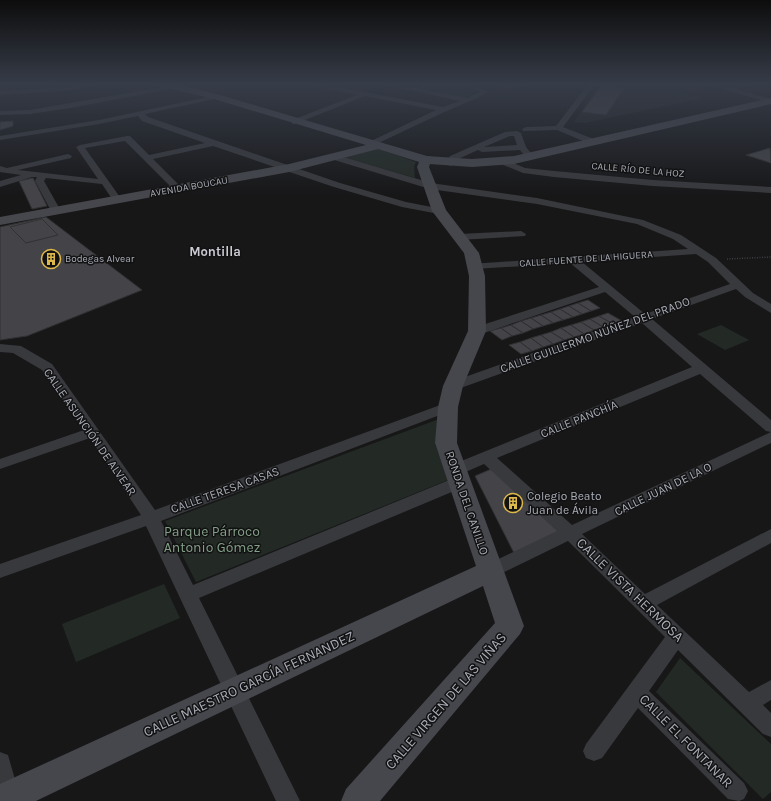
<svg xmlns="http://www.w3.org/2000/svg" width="771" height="801" font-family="Karla,sans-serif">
<rect width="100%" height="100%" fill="#171718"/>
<path fill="#232325" d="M611,83H699L707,85L682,92L703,98L585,123L574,122L599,86Z"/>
<path fill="#232a25" d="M442,83H460L477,91L464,98L418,89Z
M376,148L416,162L414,166L415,178L344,157Z
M721,325L749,340L725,350L697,334Z
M439,419L435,444L448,480L196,582L165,521Z
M164,584L180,618L76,662L62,624Z
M680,658L771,744V792L763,799L656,692Z"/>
<path fill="#444448" stroke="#313134" d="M493,83H519L523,85L505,88Z
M602,85L624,88L606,115L582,112Z
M13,121V126L0,130V122Z
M770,148L771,163L746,155Z
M33,178L47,206L32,209L19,181Z
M46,217L142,290L27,336L0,340V227Z
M42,219L58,235L26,243L10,227Z
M588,300L600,308L591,311L578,303Z
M578,303L591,311L582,314L569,306Z
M569,306L582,314L573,317L560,309Z
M560,309L573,317L563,320L551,312Z
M551,312L563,320L553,323L541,315Z
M608,313L622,321L613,324L599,316Z
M541,315L553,323L543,326L531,318Z
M599,316L613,324L603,327L590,319Z
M531,318L543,326L533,329L521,321Z
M590,319L603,327L594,330L581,322Z
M521,321L533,329L523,333L511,325Z
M581,322L594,330L584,334L571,325Z
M511,325L523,333L512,336L501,328Z
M571,325L584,334L574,337L561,328Z
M501,328L512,336L502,340L490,331Z
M561,328L574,337L564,340L551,332Z
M551,332L564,340L553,344L541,335Z
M541,335L553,344L543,347L531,338Z
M531,338L543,347L532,351L520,342Z
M520,342L532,351L521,354L509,345Z
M496,467L567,530L514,553L475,476Z"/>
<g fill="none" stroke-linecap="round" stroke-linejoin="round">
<path stroke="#3e3f44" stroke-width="1.5" stroke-dasharray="1 1.5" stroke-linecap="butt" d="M727,259L771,257"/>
<path fill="#38393d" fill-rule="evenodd" d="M89,83H106L73,90L0,95V91L73,86Z
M302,83H317L443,107L460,101L378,83H392L467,98L480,92L463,83H472L488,92L477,98L442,113L372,146H369V142L436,110L365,96L295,124H292V120L357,95Z
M430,83H444L422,89L419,87Z
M589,83L595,84L563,127L596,140V144H590L557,130L523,131L522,129L526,127L556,126Z
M702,83H714L728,87L745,83H759L735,89L771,99V103Z
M174,85L177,87L176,88L70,108L30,114L0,115V111L30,110Z
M217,95L219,96V98L145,114L148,117L340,183L406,202L442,209L444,211L439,214L402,207L334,187L213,146L153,159L181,187L182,189L178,192L175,191L125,141L85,148L122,200L120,202H114L102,184L46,178L44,181L61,211L56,214L51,211L35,181L37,177H32L0,187V181L21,175L0,172V166L7,168L68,154L72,156L71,158L18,170L98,179L76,147L80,145L127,136H130L149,155L205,143L142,121L138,116L99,124L0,140V136L99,120Z
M517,131L521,133L526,147L534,157L533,159H527L520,150L482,152L478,150L456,160L453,165L450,166L446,163L450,156L505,132ZM510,136H514L517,145L484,147Z
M331,155H337L431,183L537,198L643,220L681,235L716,258L753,293L771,304V313L745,297L736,289L652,319L771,420V443L582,534L645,594L771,529V543L657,605L749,692L771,680V700L763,705L771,713V737L763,734L678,650L649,691L744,783L748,791L744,799L739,801L728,799L638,708L602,758L594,761L586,758L583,751L586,744L665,637L568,541L496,576L490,578L484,576L481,571L484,566L557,531L484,464L461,474L455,475L449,474L447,470L449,466L692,367L642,323L458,389L453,390L448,389L446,386L448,383L635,317L605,292L481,334H473L471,331L473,328L599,287L570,263L474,269L470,268L469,266L470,264L688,249L673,239L637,224L537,204L430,189L331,159L330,157ZM696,254L708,262L730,284L645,314L582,262ZM700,374L766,431L771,432L572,525L497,458Z
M504,159L525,168L554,171L653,180L771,187V193L653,186L554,177L523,173L501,164L500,162Z
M521,231L526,234L525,236L459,240L454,237L459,234Z
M0,344L21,346L52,364L155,510L443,404L448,403L453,404L455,407L453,410L161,521L193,585L454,478L460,477L466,478L468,482L466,486L199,598L300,801H276L146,526L0,578V564L141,515L90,438L0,469V459L84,430L42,370L13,353L0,352Z
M0,752L8,755L20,797L18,801H0Z"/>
<path fill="#46474d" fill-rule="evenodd" d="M155,83H172L220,95L427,156L472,159L514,156L771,98V104L514,164L472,167L430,164L429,167L446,210L479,253L485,276L486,331L463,386L458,407L457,443L524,626L520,634L380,801H341L346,789L495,623L483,586L36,801H0V784L476,566L435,443L438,407L443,386L468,331L469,276L464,253L432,211L417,167L419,162L378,149L289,172L0,225V217L289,164L366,145L214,99L156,85Z"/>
</g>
<linearGradient id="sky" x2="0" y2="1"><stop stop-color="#0d0d0d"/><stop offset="0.43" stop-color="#363c48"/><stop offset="1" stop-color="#363c48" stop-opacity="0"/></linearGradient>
<rect width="771" height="195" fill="url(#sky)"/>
<defs>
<symbol id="building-ring" viewBox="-11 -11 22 22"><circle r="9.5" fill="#121213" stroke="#ddb84a" stroke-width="1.5"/><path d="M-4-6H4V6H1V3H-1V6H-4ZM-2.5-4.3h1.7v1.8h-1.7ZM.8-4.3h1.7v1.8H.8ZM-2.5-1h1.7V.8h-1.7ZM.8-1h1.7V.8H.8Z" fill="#ddb84a"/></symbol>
</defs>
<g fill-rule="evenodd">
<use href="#building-ring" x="40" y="248" width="22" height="22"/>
<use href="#building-ring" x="502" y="492" width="22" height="22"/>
</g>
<g text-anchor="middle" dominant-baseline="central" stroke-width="3" stroke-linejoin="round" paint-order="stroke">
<g font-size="10" fill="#aaadb7" stroke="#121213">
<text transform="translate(638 170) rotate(5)">CALLE RÍO DE LA HOZ</text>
<text transform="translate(189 187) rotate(-10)">AVENIDA BOUCAU</text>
<text transform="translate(586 259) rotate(-4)">CALLE FUENTE DE LA HIGUERA</text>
</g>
<g font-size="10" fill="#aaadb7" stroke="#121213" text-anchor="start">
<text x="65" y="259">Bodegas Alvear</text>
</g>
<g font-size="12" fill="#aaadb7" stroke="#121213">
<text transform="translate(595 335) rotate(-20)">CALLE GUILLERMO NÚÑEZ DEL PRADO</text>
<text transform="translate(579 419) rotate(-22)">CALLE PANCHÍA</text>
<text transform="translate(90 432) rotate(55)">CALLE ASUNCIÓN DE ALVEAR</text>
<text transform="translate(663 489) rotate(-26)">CALLE JUAN DE LA O</text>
<text transform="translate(225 490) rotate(-20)">CALLE TERESA CASAS</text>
<text transform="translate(467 503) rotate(71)">RONDA DEL CANILLO</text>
</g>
<g font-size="12" fill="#aaadb7" stroke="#121213" text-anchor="start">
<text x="527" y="496">Colegio Beato<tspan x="527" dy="14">Juan de Ávila</tspan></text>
</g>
<g font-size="13" font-weight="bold" fill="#cbccd3" stroke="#121213">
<text x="215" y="251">Montilla</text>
</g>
<g font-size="14" fill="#84a088" stroke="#121213">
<text x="212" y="531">Parque Párroco<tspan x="212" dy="16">Antonio Gómez</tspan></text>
</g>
<g font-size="14" fill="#aaadb7" stroke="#121213">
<text transform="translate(630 590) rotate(44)">CALLE VISTA HERMOSA</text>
<text transform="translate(249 684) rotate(-25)">CALLE MAESTRO GARCÍA FERNANDEZ</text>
<text transform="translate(446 701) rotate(-49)">CALLE VIRGEN DE LAS VIÑAS</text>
<text transform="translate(686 741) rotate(45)">CALLE EL FONTANAR</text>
</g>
</g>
</svg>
